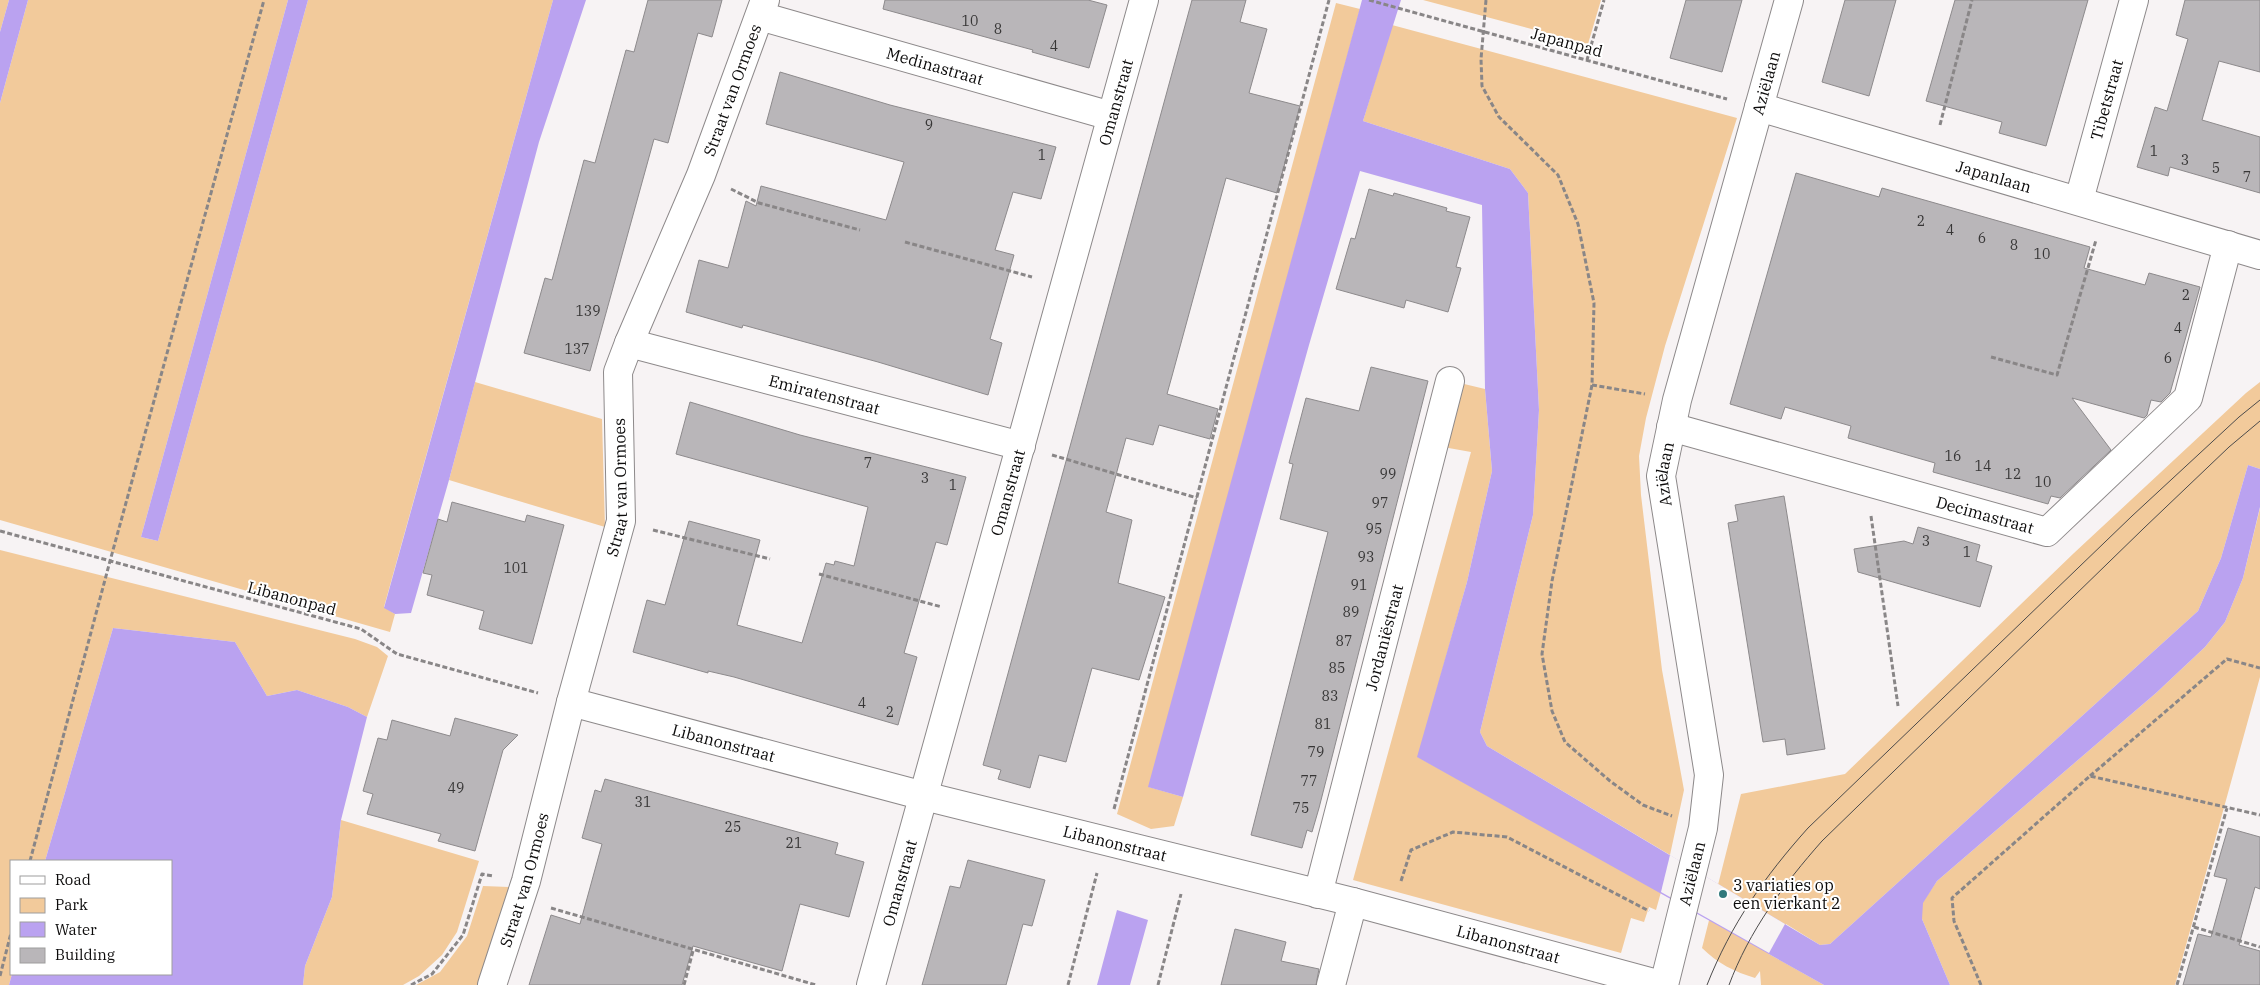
<svg xmlns="http://www.w3.org/2000/svg" width="2260" height="985" font-family="'IBM Plex Serif',serif">
<rect width="100%" height="100%" fill="#f7f3f4"/>
<path fill="#f2ca9b" d="M0,0H9L0,32Z
M28,0H288L141,537L158,541L308,0H553L384,607L395,614L390,632L0,520V103Z
M1423,0H1601L1588,44Z
M1336,3L1360,9L1149,787L1183,797L1174,826L1151,829L1117,814Z
M1392,25L1737,118L1665,346L1646,418L1639,456L1641,495L1662,670L1684,790L1670,855L1487,746L1480,732L1533,515L1539,410L1528,193L1510,169L1363,121Z
M475,382L602,419L605,527L449,480Z
M2260,382V469L2248,465L2221,558L2198,611L1830,944L1820,945L1786,924L1769,954L1824,985H1761L1760,971L1755,978C1735,972 1717,963 1702,948L1741,794L1845,774L2074,553L2246,393Z
M1460,383L1485,389L1492,471L1467,582L1418,757L1661,892L1656,910L1649,907L1644,922L1631,918L1621,953L1353,880L1471,452L1443,447Z
M2260,508V677L2175,985H1950L1922,919V903L1937,881L2156,693L2205,647L2225,622L2243,578Z
M0,550L355,639L377,647L388,656L367,717L348,707L297,690L267,696L235,642L113,628L45,861H11L12,974L9,985H0Z
M341,820L479,861L457,932L442,955L419,976L403,985H303L305,966L332,897Z
M483,886L509,887L478,985H416L440,972L467,936Z"/>
<path fill="#baa2f0" d="M9,0H28L0,103V32Z
M288,0H308L158,541L141,537Z
M553,0H586L539,142L449,480L411,613L395,614L384,608Z
M1362,0H1401L1363,121L1510,169L1528,193L1539,410L1533,515L1480,732L1487,746L1820,945L1830,944L2198,611L2221,558L2248,465L2260,469V507L2243,578L2225,622L2205,647L2156,693L1937,881L1923,903L1922,919L1950,985H1824L1417,757L1467,582L1492,471L1485,389L1482,205L1360,171L1309,345L1183,797L1148,787Z
M113,628L235,642L267,696L297,690L348,707L367,717L341,820L332,897L305,966L303,985H9L12,974H171V861H45Z
M1117,910L1148,920L1130,985H1097Z"/>
<path fill="#f7f3f4" d="M1670,855L1785,924L1769,953L1661,892Z"/>
<path fill="#b9b6b9" stroke="#8d8a8c" d="M648,0H722L712,37L698,33L668,143L654,139L590,371L524,353L545,278L552,280L584,160L595,163L626,50L634,52Z
M885,0H1088L1107,5L1089,68L1032,52L1033,50L883,9Z
M1192,0H1246L1240,22L1267,29L1249,93L1300,106L1277,193L1226,178L1172,376L1167,394L1218,409L1210,439L1159,425L1153,445L1126,438L1106,512L1132,520L1118,583L1165,597L1139,680L1092,668L1066,762L1039,755L1030,788L998,779L1001,770L983,765Z
M1686,0H1742L1722,72L1670,58Z
M1845,0H1896L1869,96L1822,82Z
M1955,0H2088L2046,146L1999,133L2002,122L1926,101Z
M2185,0H2260V72L2219,61L2202,120L2260,137V193L2170,167L2168,176L2137,167L2155,107L2167,111L2188,39L2176,35Z
M780,72L890,105L1056,147L1041,199L1013,192L995,250L1014,255L990,339L1002,343L988,395L878,362L743,325L742,328L686,312L699,260L728,268L746,201L756,206L761,186L886,220L904,162L766,124Z
M1796,173L1879,197L1882,188L2090,247L2084,268L2145,285L2149,273L2200,287L2170,393L2161,402L2151,400L2147,415L2144,418L2072,398L2111,450L2060,498L2051,496L2048,504L1933,472L1935,463L1848,438L1851,426L1785,407L1781,419L1730,404Z
M1369,189L1393,196L1394,193L1447,208L1446,211L1470,217L1456,267L1461,268L1448,312L1406,300L1404,308L1336,289L1351,238L1355,239Z
M1371,367L1428,381L1319,808L1312,832L1307,830L1302,848L1251,835L1328,532L1280,519L1293,464L1289,463L1306,398L1359,411Z
M690,402L800,435L966,477L947,545L936,542L904,653L917,657L898,725L734,677L708,671V673L633,652L647,600L665,605L689,521L760,540L737,625L802,643L826,563L834,565L835,561L854,566L868,507L676,454Z
M1784,496L1825,749L1787,755L1785,739L1763,742L1728,523L1738,521L1735,505Z
M452,502L525,522L527,515L564,525L532,644L479,629L484,611L427,595L432,575L423,573L438,519L447,522Z
M1918,527L1980,545L1976,561L1992,566L1980,607L1858,572L1854,549L1904,541L1913,544Z
M455,718L518,735L503,750L475,851L438,841L441,834L367,814L373,794L363,791L378,738L387,740L392,720L450,736Z
M605,779L838,843L835,854L864,862L849,917L800,904L782,971L693,946L682,985H529L551,915L580,924L602,844L582,838L595,790L601,792Z
M2228,828L2260,837V889L2255,887L2239,945L2260,951V985H2183L2198,934L2211,937L2227,879L2214,876Z
M968,860L1045,880L1032,926L1023,924L1006,985H922L950,886L960,888Z
M1235,929L1286,942L1281,961L1319,969L1316,985H1221Z"/>
<g fill="none" stroke-linecap="round" stroke-linejoin="round">
<defs>
<g id="minor">
<path id="s1" d="M760,16L1111,116"/>
<path id="s2" d="M1759,107L2260,255"/>
<path id="s3" d="M2079,200L2134,0"/>
<path id="s4" d="M629,343L1021,446"/>
<path id="s5" d="M1671,427L2047,532L2188,398L2228,245"/>
<path id="s6" d="M571,702L924,796L1353,902L1661,985"/>
<path id="s7" d="M1318,894L1450,381"/>
<path id="s8" d="M492,985L526,881L571,702L621,521L618,372L629,343L701,175L765,0"/>
<path id="s9" d="M871,985L1144,0"/>
<path d="M1331,985L1353,902"/>
</g>
<g id="tertiary">
<path id="s10" d="M1664,985L1703,828L1709,775L1661,476L1677,400L1789,0"/>
</g>
</defs>
<use href="#minor" stroke="#8d898a" stroke-width="30"/>
<use href="#tertiary" stroke="#8d898a" stroke-width="30"/>
<path stroke="#898687" stroke-width="3" stroke-dasharray="5 2.5" stroke-linecap="butt" d="M1369,0L1727,99
M1486,0L1481,59L1482,86L1499,117L1558,175L1578,224L1594,303L1592,385L1552,581L1542,654L1552,711L1565,742L1610,781L1643,805L1672,816
M1587,60L1604,0
M1940,125L1972,0
M731,189L759,203L860,230
M905,242L1032,277
M1991,357L2057,375L2096,240
M1592,385L1645,394
M1052,455L1197,498
M1871,516L1898,706
M653,530L770,559
M0,531L361,629L397,654L538,693
M819,574L942,607
M2090,776L2227,659L2260,668
M1114,809L1329,0
M30,861L110,561L264,0
M1401,881L1411,850L1453,832L1507,837L1649,911
M551,908L816,985
M2194,927L2260,947
M0,976L11,933
M411,985L432,974L463,935L482,874L493,876
M684,985L693,951
M1068,985L1097,873
M1158,985L1181,894
M1981,985L1954,921L1952,898L2090,776L2260,815
M2177,985L2227,808"/>
<use href="#minor" stroke="#fff" stroke-width="28"/>
<use href="#tertiary" stroke="#fff" stroke-width="28"/>
<path stroke="#4c4b4b" stroke-width="1" d="M1707,985C1731,924 1765,876 1808,828L2132,516L2239,417L2260,400
M1729,985C1749,931 1784,884 1822,841L2144,528L2229,447L2260,421"/>
</g>
<circle fill="#317a7d" stroke="#fff" stroke-width="2" cx="1723" cy="894" r="5"/>
<g text-anchor="middle" dominant-baseline="central" stroke-width="4" stroke-linejoin="round" paint-order="stroke">
<g font-size="14" fill="#373636">
<text x="970" y="21">10</text>
<text x="998" y="29">8</text>
<text x="1054" y="46">4</text>
<text x="929" y="125">9</text>
<text x="2154" y="151">1</text>
<text x="1042" y="155">1</text>
<text x="2185" y="160">3</text>
<text x="2216" y="168">5</text>
<text x="2247" y="177">7</text>
<text x="1921" y="221">2</text>
<text x="1950" y="230">4</text>
<text x="1982" y="238">6</text>
<text x="2014" y="245">8</text>
<text x="2042" y="254">10</text>
<text x="2186" y="295">2</text>
<text x="588" y="311">139</text>
<text x="2178" y="328">4</text>
<text x="577" y="349">137</text>
<text x="2168" y="358">6</text>
<text x="1953" y="456">16</text>
<text x="868" y="463">7</text>
<text x="1983" y="466">14</text>
<text x="1388" y="474">99</text>
<text x="2013" y="474">12</text>
<text x="925" y="478">3</text>
<text x="2043" y="482">10</text>
<text x="953" y="485">1</text>
<text x="1380" y="503">97</text>
<text x="1374" y="529">95</text>
<text x="1926" y="541">3</text>
<text x="1967" y="552">1</text>
<text x="1366" y="557">93</text>
<text x="516" y="568">101</text>
<text x="1359" y="585">91</text>
<text x="1351" y="612">89</text>
<text x="1344" y="641">87</text>
<text x="1337" y="668">85</text>
<text x="1330" y="696">83</text>
<text x="862" y="703">4</text>
<text x="890" y="712">2</text>
<text x="1323" y="724">81</text>
<text x="1316" y="752">79</text>
<text x="1309" y="781">77</text>
<text x="456" y="788">49</text>
<text x="643" y="802">31</text>
<text x="1301" y="808">75</text>
<text x="733" y="827">25</text>
<text x="794" y="843">21</text>
</g>
<g font-size="16" fill="#0c0b0b" stroke="#fff">
<text transform="translate(1567 42) rotate(15)">Japanpad</text>
<text stroke="none"><textPath href="#s1" startOffset="182">Medinastraat</textPath></text>
<text stroke="none"><textPath href="#s10" startOffset="925">Aziëlaan</textPath></text>
<text stroke="none"><textPath href="#s8" startOffset="935">Straat van Ormoes</textPath></text>
<text stroke="none"><textPath href="#s3" startOffset="104">Tibetstraat</textPath></text>
<text stroke="none"><textPath href="#s9" startOffset="916">Omanstraat</textPath></text>
<text stroke="none"><textPath href="#s2" startOffset="245">Japanlaan</textPath></text>
<text stroke="none"><textPath href="#s4" startOffset="202">Emiratenstraat</textPath></text>
<text stroke="none"><textPath href="#s10" startOffset="520">Aziëlaan</textPath></text>
<text stroke="none"><textPath href="#s8" startOffset="515">Straat van Ormoes</textPath></text>
<text stroke="none"><textPath href="#s9" startOffset="511">Omanstraat</textPath></text>
<text stroke="none"><textPath href="#s5" startOffset="326">Decimastraat</textPath></text>
<text transform="translate(292 598) rotate(15)">Libanonpad</text>
<text stroke="none"><textPath href="#s7" startOffset="265">Jordaniëstraat</textPath></text>
<text stroke="none"><textPath href="#s6" startOffset="158">Libanonstraat</textPath></text>
<text stroke="none"><textPath href="#s6" startOffset="562">Libanonstraat</textPath></text>
<text stroke="none"><textPath href="#s10" startOffset="115">Aziëlaan</textPath></text>
<text stroke="none"><textPath href="#s8" startOffset="110">Straat van Ormoes</textPath></text>
<text stroke="none"><textPath href="#s9" startOffset="106">Omanstraat</textPath></text>
<text stroke="none"><textPath href="#s6" startOffset="968">Libanonstraat</textPath></text>
</g>
<g font-size="16" fill="#0c0b0b" stroke="#fff" text-anchor="start">
<text x="1733" y="885">3 variaties op<tspan x="1733" dy="18">een vierkant 2</tspan></text>
</g>
</g>
<rect x="10" y="860" width="162" height="115" fill="#ffffff" stroke="#9e9d9d"/>
<rect x="20" y="876" width="25" height="8" fill="#ffffff" stroke="#9e9d9d"/>
<text x="55" y="885" font-size="15" fill="#0c0b0b">Road</text>
<rect x="20" y="898" width="25" height="15" fill="#f2ca9b" stroke="#9e9d9d"/>
<text x="55" y="910" font-size="15" fill="#0c0b0b">Park</text>
<rect x="20" y="922" width="25" height="15" fill="#baa2f0" stroke="#9e9d9d"/>
<text x="55" y="935" font-size="15" fill="#0c0b0b">Water</text>
<rect x="20" y="948" width="25" height="15" fill="#b9b6b9" stroke="#9e9d9d"/>
<text x="55" y="960" font-size="15" fill="#0c0b0b">Building</text>
</svg>
